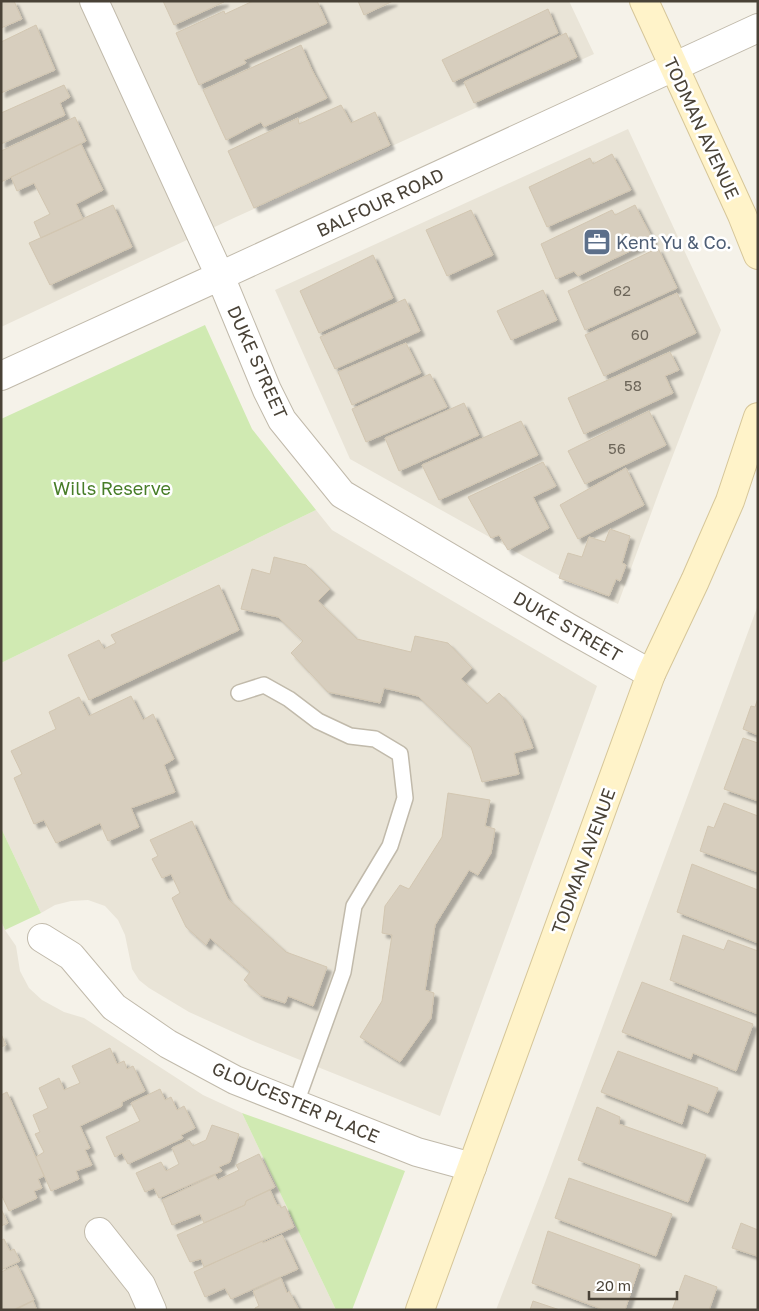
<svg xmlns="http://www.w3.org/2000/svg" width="759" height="1311" font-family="'Golos Text',sans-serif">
<defs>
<filter id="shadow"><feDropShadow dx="4.5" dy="4.5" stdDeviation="1" flood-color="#0004"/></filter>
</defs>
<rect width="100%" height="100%" fill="#f5f2e9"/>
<path fill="#e9e4d7" d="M1,1H569L594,54L236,217L1,327Z
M628,129L721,330L660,489L618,604L552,572L350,459L275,290Z
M316,510L332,530L597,686L440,1116L253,1041L189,1012L149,988L139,980L132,969L125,935L118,920L105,906L88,900L71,901L55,905L41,913L1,828V663Z
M758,605V1310H496L546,1180Z
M1,921L5,930L16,946L20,971L29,988L42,1000L64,1012L84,1018L203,1095L242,1113L336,1310H1Z"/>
<path fill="#d0eab2" d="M205,325L252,429L316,510L1,663V419Z
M1,828L41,913L5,930L1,921Z
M242,1113L405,1171L352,1310H336Z"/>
<path fill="#d7cebe" stroke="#d2c6b1" filter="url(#shadow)" d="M1,1H14L22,19L1,28Z
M163,1H224V2L174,25Z
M253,1H317L327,23L244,60L246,63L199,85L176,33L224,11L225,14Z
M358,1H393L364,15Z
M548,9L558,33L453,82L442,60Z
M36,25L55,70L1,93V42Z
M566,33L577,57L474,103L464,82Z
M301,45L312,70L327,98L264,127L261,122L226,140L203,90Z
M64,85L70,97L60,103L65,115L1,144V113Z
M341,105L351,123L375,112L390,145L254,208L228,151L298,118L299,124Z
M75,117L86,141L1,182V151Z
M81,144L103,190L76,204L83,219L41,238L34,222L50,214L34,183L17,191L11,177Z
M612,154L631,190L547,227L529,187L590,158L593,164Z
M113,205L132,247L50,285L29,243Z
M635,205L653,240L578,276L574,271L556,279L541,244L612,210L615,215Z
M471,210L493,255L447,276L426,230Z
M658,248L677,288L585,330L568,291Z
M373,255L393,298L319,333L300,291Z
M543,290L557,320L511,340L497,311Z
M677,293L696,333L604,376L585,335Z
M405,299L420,331L335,369L320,337Z
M406,343L421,373L352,405L338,372Z
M670,352L679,370L665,376L673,393L584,434L568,398Z
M430,374L447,407L366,442L352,409Z
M464,403L479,435L399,471L385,438Z
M649,411L666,445L585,484L568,451Z
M521,421L538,455L439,500L422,465Z
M543,462L556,486L533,497L549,528L508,550L499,535L491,538L468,497Z
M626,468L644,505L578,539L560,505Z
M610,529L630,536L622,563L626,565L620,581L616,579L609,596L559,578L568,553L582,557L589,537L605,542Z
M274,557L306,565L330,589L318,601L357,639L411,652L415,636L448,643L472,668L461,679L487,704L499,693L521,716L533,748L514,753L519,774L482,782L471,747L418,696L384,688L380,703L328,692L291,653L303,641L278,617L241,609L252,569L270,574Z
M219,585L239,630L89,700L68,655L99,640L104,649L116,643L111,635Z
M131,696L143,720L153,714L174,759L164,765L175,792L131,808L139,827L108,841L100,823L56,843L44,820L34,824L14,778L22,774L11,751L56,729L49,712L79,697L89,716Z
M758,698V735L743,729L751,706L755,707Z
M743,738L758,743V801L724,789Z
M448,793L490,800L485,826L495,829L491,853L478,875L469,870L435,925L425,990L434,993L431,1018L400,1062L360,1037L382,1001L392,935L382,933L385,906L400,885L409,889L442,837Z
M724,803L758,816V872L700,851L708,826L714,828Z
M192,821L228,899L286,952L327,967L313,1006L288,996L285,1003L260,995L244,980L250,972L210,938L206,945L186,927L172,898L180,893L171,874L162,878L152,859L158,856L150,840Z
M692,864L758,890V943L677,912Z
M683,935L724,950L728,940L758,951V1014L670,980Z
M642,982L753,1024L736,1071L693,1053L691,1059L622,1032Z
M1,1034L6,1045L1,1047Z
M110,1048L117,1064L124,1061L127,1069L133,1066L145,1091L122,1102V1106L80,1126L90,1148L85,1150L92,1165L76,1171L79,1179L51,1191L36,1157L44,1152L35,1134L40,1132L33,1115L48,1108L39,1088L59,1078L64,1090L80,1083L72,1066Z
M618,1051L718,1088L708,1113L688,1104L682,1124L601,1092Z
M160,1089L165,1100L171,1097L177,1110L184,1106L195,1128L181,1135L183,1138L128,1164L122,1153L115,1157L106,1137L140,1121L131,1103Z
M7,1092L44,1176L38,1179L42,1188L34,1191L37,1198L9,1211L1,1194V1095Z
M597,1107L620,1117L619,1124L706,1155L688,1202L578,1160Z
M212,1125L239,1134L230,1162L219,1167L222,1171L159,1198L154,1188L145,1192L136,1173L161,1162L166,1171L179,1164L172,1148L189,1140L193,1146L206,1140Z
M259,1154L275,1187L246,1201L245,1205L204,1223L200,1214L172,1225L162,1200L215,1175L218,1180L239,1170L236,1165Z
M569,1178L672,1214L656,1256L555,1218Z
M270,1190L277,1205H280L281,1208L285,1206L294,1227L204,1267L201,1259L190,1262L177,1235L245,1205L246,1201Z
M1,1209L8,1223L1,1226Z
M741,1223L758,1230L757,1256L732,1248Z
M548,1231L640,1265L625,1310H604L532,1283Z
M282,1235L298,1269L231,1299L225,1288L205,1297L194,1272L262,1241L263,1243Z
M4,1239L10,1251L14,1249L20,1261L1,1270V1240Z
M17,1265L34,1300L13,1310H1V1272Z
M685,1275L717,1287L709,1310H672Z
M281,1278L287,1293L289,1291L299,1310H255V1308L259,1306L253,1291Z
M33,1301L37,1310H15Z
M533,1301L560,1310H530Z"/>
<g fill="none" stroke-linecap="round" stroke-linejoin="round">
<defs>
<path id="service" d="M239,693L264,685L289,699L318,721L350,736L375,739L400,754L405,798L390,846L354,906L343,972L296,1103"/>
<path id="minor" d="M220,276L758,28
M42,938L71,956L114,1007L168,1044L235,1080L417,1152L472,1167
M99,1232L141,1285L152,1310"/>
<path id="tertiary" d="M94,1L220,276L267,390L282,420L342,494L569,628L651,674
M1,376L220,276"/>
<path id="secondary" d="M644,1L742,215L758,255
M420,1310L651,674L695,581L730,501L758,417"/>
</defs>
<use href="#service" stroke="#c1baab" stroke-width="18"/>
<use href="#minor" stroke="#c1baab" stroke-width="30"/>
<use href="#tertiary" stroke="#c1baab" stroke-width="30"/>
<use href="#secondary" stroke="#d6c699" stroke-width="30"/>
<use href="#service" stroke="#fff" stroke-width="15"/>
<use href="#minor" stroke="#fff" stroke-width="28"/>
<use href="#tertiary" stroke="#fff" stroke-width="28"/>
<use href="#secondary" stroke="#fff3c9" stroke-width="28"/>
</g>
<defs>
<symbol id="office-square" viewBox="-11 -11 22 22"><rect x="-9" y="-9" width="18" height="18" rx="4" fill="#5c6f8a" stroke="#fff"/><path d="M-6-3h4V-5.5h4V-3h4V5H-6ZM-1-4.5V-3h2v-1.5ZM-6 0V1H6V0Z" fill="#fff"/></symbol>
</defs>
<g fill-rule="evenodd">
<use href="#office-square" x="581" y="226" width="32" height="32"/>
</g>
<g text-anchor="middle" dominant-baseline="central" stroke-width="5" stroke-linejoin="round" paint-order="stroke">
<g font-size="15" fill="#6c6559">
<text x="622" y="290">62</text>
<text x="640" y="334">60</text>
<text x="633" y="385">58</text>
<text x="617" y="448">56</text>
</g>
<g font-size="18" fill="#494237" stroke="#fff">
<text transform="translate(702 128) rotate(65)">TODMAN AVENUE</text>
<text transform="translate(380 202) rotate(-25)">BALFOUR ROAD</text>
<text transform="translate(258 362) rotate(66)">DUKE STREET</text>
<text transform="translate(568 626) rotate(30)">DUKE STREET</text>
<text transform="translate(583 861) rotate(-70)">TODMAN AVENUE</text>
<text transform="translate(296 1102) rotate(23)">GLOUCESTER PLACE</text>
</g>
<g font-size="18" fill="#4e5e75" stroke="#fff" text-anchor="start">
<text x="616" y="242">Kent Yu &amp; Co.</text>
</g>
<g font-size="18" fill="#477d28" stroke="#fff">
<text x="112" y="488">Wills Reserve</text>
</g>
</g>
<rect width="759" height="1311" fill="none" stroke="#494237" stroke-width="5"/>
<path d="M589 1291v8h88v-8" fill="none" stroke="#494237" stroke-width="2.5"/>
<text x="596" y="1291" font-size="15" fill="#494237" stroke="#ffffff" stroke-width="4" paint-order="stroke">20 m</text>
</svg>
